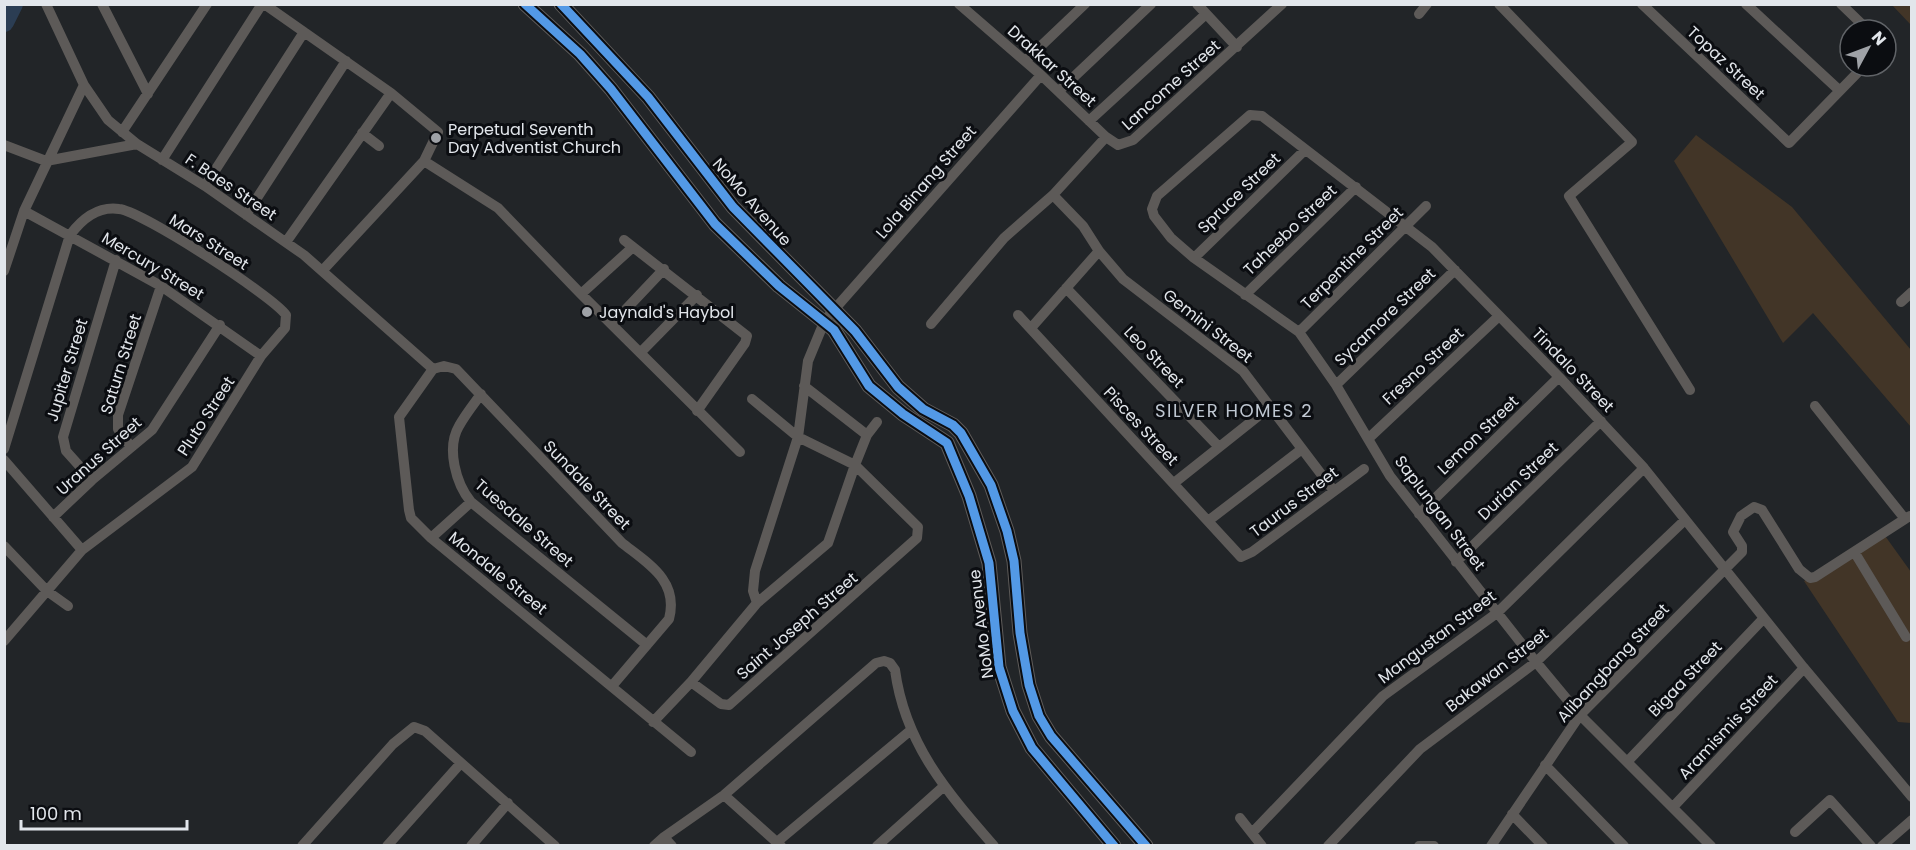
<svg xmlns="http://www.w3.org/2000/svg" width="1916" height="850" font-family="Poppins,sans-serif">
<rect width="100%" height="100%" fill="#222528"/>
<path fill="#423527" d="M1892,5H1911V25Z
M1696,135L1792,207L1911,350V427L1813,313L1783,343L1674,161Z
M1883,533L1911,572V723L1898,722L1804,581Z"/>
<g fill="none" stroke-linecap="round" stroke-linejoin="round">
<path stroke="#2b3d53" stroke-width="20" d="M4,22L13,4"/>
<path stroke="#5d5a58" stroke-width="10" d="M46,4L84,85L108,120L137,144L205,186L304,255L433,369
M102,4L148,94
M264,4L391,93L438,132L424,161L323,270
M959,4L1041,75L1106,137L1118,145L1133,140L1282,4
M1197,4L1237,47
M1499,4L1632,142L1569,196L1690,390
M1642,4L1789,143L1864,66
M1746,4L1839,90
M1841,4L1868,30
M1419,14L1427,4
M1025,61L1085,4
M1059,91L1151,4
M1089,121L1206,14
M122,132L207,4
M362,133L379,146
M4,145L46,161L137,144
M162,160L262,4
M424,161L498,208L581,294L740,452
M205,186L304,32
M1053,195L1083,226L1099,251L1123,279L1243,371L1334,491
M24,211L161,286L261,356
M246,215L346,61
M624,240L747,336L745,343L697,411
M286,242L391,93
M1194,258L1305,150
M4,271L24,211L84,85
M1066,288L1219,447
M581,294L633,247
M1245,295L1356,187
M1901,302L1912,292
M1018,315L1241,557L1252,552L1364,469
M612,324L664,269
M931,324L1004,238L1053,195L1106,137
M1031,328L1099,251
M1299,332L1426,206
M641,352L697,295
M433,369L399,417L409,510L411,518L431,538L691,752
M433,369L444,366L456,369L622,543C649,564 679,581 669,619L612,686
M1336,385L1455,270
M804,386L867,435
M481,394C473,405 465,415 459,426C446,448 456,484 471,502L647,645
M1815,406L1905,519L1910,516
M1369,438L1499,316
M131,447L118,429V415L161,286
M4,449L70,235C82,219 97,206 119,209C141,211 273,296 286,315L285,328L261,356L192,467L82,550L4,641
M4,460L82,550
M92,480L66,451L63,437L116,260
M1174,483L1271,406
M1419,514L1559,377
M53,517L92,480L152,430L220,325
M1208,521L1302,449
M431,538L471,502
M4,546L47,591L68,606
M1855,553L1906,637
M1456,562L1601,421
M757,603L753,591L755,571L798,437L808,361L825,320L1041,75
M691,682L721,704L729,705L917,538L918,527L855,465L798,437L752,399
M653,722L691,682L757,603L828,543L855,465L867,435L877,422
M1628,761L1764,618
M1545,765L1624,846
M724,795L781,846
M1673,807L1804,668
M1512,814L1543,846
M1240,818L1262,846
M1795,832L1830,800L1871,846
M1252,833L1383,696L1497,613L1644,468
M777,842L911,730
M302,846L393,744L414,727L425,731L555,846
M387,846L461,763
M471,846L508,803
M654,846L664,837
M672,846L664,837L724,795L876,663L884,661L890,663L895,670C905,744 947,792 994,846
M877,846L943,787
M1328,846L1420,749L1536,662L1685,520
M1419,846H1434
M1491,846L1580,715L1742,552V546L1733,532L1741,516L1754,507L1762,510L1799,569L1810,578L1815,577L1905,519
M1711,846L1580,715L1536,662L1390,476L1336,385L1299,332L1194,258L1171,238L1154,216L1152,209L1157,196L1250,115L1262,116L1432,247L1559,377L1644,468L1804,668L1912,797
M1882,846L1912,820"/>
<path stroke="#5f5c5a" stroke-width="15" d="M525,4L580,54L611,89L715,224L779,286L834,330L869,386L903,414L947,443L969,496L989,563L999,667L1013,711L1032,748L1114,846
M561,4L648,97L733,207L855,331L898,387L923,409L953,425L961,433L991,485L1007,531L1014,561L1020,633L1029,685L1039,716L1051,736L1146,846"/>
<defs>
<path id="cycleway" d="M525,4L580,54L611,89L715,224L779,286L834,330L869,386L903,414L947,443L969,496L989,563L999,667L1013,711L1032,748L1114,846
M561,4L648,97L733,207L855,331L898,387L923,409L953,425L961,433L991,485L1007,531L1014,561L1020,633L1029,685L1039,716L1051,736L1146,846"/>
</defs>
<use href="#cycleway" stroke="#0b0d11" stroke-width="13"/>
<use href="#cycleway" stroke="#5399e6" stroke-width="9"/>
</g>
<g fill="#9fa2a7" stroke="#0b0d11" stroke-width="2">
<circle cx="436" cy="138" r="6"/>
<circle cx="587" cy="312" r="6"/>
</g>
<g text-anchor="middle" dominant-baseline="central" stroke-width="6" stroke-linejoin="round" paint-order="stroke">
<g font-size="16" fill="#e2e6eb" stroke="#0b0d11">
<text transform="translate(1726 63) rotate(43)">Topaz Street</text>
<text transform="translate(1052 66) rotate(42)">Drakkar Street</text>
<text transform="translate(1171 85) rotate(-42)">Lancome Street</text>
<text transform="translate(926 182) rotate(-49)">Lola Binang Street</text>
<text transform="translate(231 187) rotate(34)">F. Baes Street</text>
<text transform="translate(1239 193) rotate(-44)">Spruce Street</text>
<text transform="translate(752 202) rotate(49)">NoMo Avenue</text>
<text transform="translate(1290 230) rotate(-44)">Taheebo Street</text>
<text transform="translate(209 242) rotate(32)">Mars Street</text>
<text transform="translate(1352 258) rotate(-45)">Terpentine Street</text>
<text transform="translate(153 266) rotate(31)">Mercury Street</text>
<text transform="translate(1385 317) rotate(-44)">Sycamore Street</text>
<text transform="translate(1208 326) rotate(38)">Gemini Street</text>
<text transform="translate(1154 357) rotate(46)">Leo Street</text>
<text transform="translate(121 364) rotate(-73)">Saturn Street</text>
<text transform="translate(1423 366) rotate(-43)">Fresno Street</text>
<text transform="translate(67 370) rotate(-73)">Jupiter Street</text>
<text transform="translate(1573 370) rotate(46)">Tindalo Street</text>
<text transform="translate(206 416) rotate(-57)">Pluto Street</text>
<text transform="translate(1141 426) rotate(47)">Pisces Street</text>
<text transform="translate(1478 435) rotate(-44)">Lemon Street</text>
<text transform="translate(99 456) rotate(-42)">Uranus Street</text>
<text transform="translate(1518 481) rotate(-44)">Durian Street</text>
<text transform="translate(587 485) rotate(46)">Sundale Street</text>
<text transform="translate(1294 502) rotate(-37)">Taurus Street</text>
<text transform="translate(1440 513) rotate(53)">Saplungan Street</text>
<text transform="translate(524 523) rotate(41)">Tuesdale Street</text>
<text transform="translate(498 573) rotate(39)">Mondale Street</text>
<text transform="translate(981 624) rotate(-97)">NoMo Avenue</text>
<text transform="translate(797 626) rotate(-41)">Saint Joseph Street</text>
<text transform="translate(1437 637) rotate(-37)">Mangustan Street</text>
<text transform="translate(1613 663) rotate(-47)">Alibangbang Street</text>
<text transform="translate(1497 670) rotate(-38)">Bakawan Street</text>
<text transform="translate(1685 679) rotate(-46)">Bigaa Street</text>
<text transform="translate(1728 727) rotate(-47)">Aramismis Street</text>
</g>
<g font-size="16" fill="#e2e6eb" stroke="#0b0d11" text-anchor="start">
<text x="448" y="129">Perpetual Seventh<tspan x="448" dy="18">Day Adventist Church</tspan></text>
<text x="599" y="312">Jaynald's Haybol</text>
</g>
<g font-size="18" letter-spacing="1.5" fill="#bfc7d1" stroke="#0b0d11">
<text x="1234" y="410">SILVER HOMES 2</text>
</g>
</g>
<rect width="1916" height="850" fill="none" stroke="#e2e6eb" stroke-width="12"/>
<g transform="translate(1868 48) rotate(49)"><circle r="28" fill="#0b0d11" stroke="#616468" stroke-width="1.5"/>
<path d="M0-4.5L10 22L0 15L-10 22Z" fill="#9fa2a7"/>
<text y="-9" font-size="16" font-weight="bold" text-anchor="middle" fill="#e2e6eb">N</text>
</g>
<path d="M21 820v9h166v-9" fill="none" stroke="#e2e6eb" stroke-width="3"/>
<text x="30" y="820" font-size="18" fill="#e2e6eb" stroke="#0b0d11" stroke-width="4.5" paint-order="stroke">100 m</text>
</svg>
